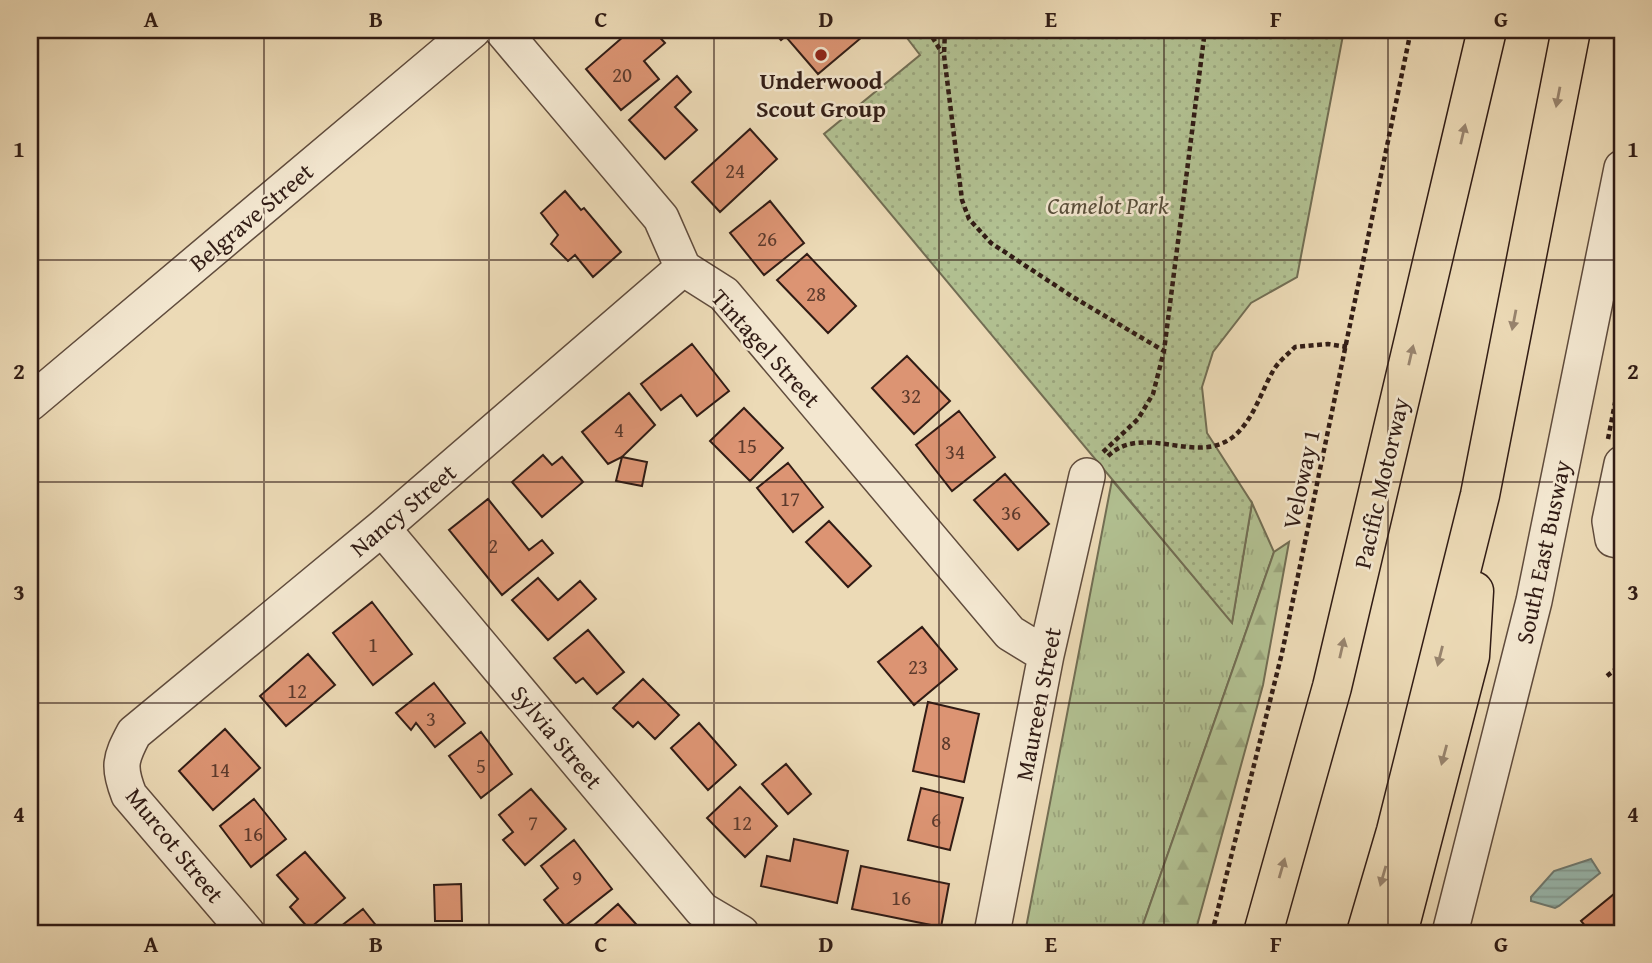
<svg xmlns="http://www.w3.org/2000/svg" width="1652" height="963" font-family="'Gentium Book Plus',serif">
<defs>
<pattern id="grass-tufts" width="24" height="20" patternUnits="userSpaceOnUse" patternTransform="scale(1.75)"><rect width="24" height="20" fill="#b2c192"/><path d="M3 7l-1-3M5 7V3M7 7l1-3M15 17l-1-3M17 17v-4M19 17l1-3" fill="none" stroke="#9aa57d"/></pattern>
<pattern id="forest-firs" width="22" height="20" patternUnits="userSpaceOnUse" patternTransform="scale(1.75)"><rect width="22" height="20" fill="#b2c192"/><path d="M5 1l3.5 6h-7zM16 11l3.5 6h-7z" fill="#9aa57d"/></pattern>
<pattern id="park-dots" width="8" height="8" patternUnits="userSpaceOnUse" patternTransform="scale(1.75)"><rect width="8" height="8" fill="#b2c192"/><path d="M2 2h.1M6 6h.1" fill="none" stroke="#9aa57d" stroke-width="1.8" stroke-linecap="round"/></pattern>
<pattern id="water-rules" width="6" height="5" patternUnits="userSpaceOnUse" patternTransform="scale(1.75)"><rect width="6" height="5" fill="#99bab1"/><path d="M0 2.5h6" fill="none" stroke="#849f97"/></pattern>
</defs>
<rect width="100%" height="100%" fill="#ecdab6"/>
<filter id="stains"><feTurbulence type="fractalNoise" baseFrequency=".00286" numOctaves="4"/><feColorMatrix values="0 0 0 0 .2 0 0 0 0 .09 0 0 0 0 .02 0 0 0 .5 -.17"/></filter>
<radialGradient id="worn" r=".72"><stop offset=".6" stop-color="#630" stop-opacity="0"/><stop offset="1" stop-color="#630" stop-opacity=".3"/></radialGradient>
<path fill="url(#grass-tufts)" stroke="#726e54" stroke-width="2" d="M1112,480L1232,622L1252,503L1274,552L1140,933H1025Z"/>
<path fill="url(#forest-firs)" stroke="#726e54" stroke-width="2" d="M1289,542L1263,685L1195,933H1140L1274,552Z"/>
<path fill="url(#park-dots)" stroke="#726e54" stroke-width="2" d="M901,30H1344L1297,277L1251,303L1213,352L1202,387L1207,433L1252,503L1232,623L824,134L920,55Z"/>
<path fill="url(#water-rules)" stroke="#6f7b73" stroke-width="2" d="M1591,859L1600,873L1559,906L1555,908L1531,901V897L1554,871Z"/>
<path fill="#dc9473" stroke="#311c15" stroke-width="2" d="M568,30H583L574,37Z
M631,30H653L665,43L644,61L659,79L621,110L586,69Z
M772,30H793L781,40Z
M795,30H866L868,32L818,74L786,37Z
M677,76L691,92L675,107L697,130L665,159L629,120Z
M750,129L777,159L720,212L692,182Z
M565,191L581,210L584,208L621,252L593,277L575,255L568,261L551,244L558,235L541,213Z
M770,201L804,243L764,275L730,233Z
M807,254L856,306L828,333L777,280Z
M692,344L729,391L697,416L681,395L661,410L641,384Z
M907,356L950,401L914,434L872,388Z
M629,393L655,425L622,457L608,464L582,432Z
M744,408L783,448L750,481L710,441Z
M959,411L995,457L952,491L916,445Z
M543,455L552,465L562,457L583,482L542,517L512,482Z
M622,457L647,462L642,486L616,481Z
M788,463L823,507L793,532L757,488Z
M1005,474L1049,524L1018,550L974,500Z
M488,499L529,550L542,540L553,553L502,595L449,530Z
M829,521L871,566L848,587L806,542Z
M538,578L558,600L580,581L596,599L548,640L512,600Z
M372,602L412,654L373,685L333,633Z
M922,627L957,669L914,705L878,662Z
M588,630L624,672L597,694L583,678L576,683L554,658Z
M308,654L335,685L286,726L260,696Z
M643,679L679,715L655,739L638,722L633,727L613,708Z
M434,683L465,723L435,747L416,723L411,730L396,713Z
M928,702L979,714L964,782L913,771Z
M699,723L736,765L708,790L671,748Z
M225,729L260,768L213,810L179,771Z
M481,732L512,774L481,798L449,756Z
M786,764L811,794L788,814L762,784Z
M740,787L777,826L745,857L707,818Z
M921,788L963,798L950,850L908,840Z
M531,789L566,829L525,865L503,840L513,832L499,815Z
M254,799L286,839L251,867L220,826Z
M794,839L848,851L837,903L761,886L767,856L790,861Z
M574,840L612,889L565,926L544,900L558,888L541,866Z
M305,852L345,898L309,929L290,907L298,899L277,875Z
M861,866L949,884L941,927L852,909Z
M461,884L462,921H435L434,885Z
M1614,894L1622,904V933H1591L1581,921Z
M618,904L644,933H585Z
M363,909L382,933H339L336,930Z"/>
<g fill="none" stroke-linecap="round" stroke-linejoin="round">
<defs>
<path id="minor" d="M502,30L661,218L683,268L724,294L1010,633L1046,655
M30,403L473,30
M1622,464L1610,521L1613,539L1622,541
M382,528L702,910L741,933
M247,933L129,795C118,767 120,759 134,733L382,528L683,268
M992,933L1046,655L1087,476
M1450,933L1534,601L1622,168"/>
<path id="highway" d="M1263,933L1332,687L1487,30
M1366,933L1396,831L1480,495L1571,30
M1398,933L1470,656L1474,591"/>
</defs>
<use href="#minor" stroke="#604c3d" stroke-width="38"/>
<use href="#highway" stroke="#311c15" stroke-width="41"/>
<path stroke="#311c15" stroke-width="4.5" stroke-dasharray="5 3.5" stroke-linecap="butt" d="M928,30L942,53
M945,30L944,55L962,200L969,219L991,243L1073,297L1164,351
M1608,439L1622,367
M1103,452L1138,419L1153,394L1164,351L1205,30
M1108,456C1144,422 1195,466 1233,437C1253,421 1261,392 1273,371C1278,362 1287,355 1295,347L1328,344L1347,347
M1607,676L1622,664
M1212,933L1282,653L1411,30"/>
<use href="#minor" stroke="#f3e7d0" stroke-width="35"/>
<use href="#highway" stroke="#ecdab6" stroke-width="38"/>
</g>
<defs><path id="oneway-solid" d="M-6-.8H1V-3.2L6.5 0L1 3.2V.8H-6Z" transform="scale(1.75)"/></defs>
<g fill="#98846e">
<use href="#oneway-solid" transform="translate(1558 97) rotate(101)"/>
<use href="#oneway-solid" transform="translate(1463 134) rotate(-77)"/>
<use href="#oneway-solid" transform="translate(1514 320) rotate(101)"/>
<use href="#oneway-solid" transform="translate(1411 355) rotate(-77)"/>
<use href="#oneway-solid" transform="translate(1342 648) rotate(-77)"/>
<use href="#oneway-solid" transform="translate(1440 656) rotate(104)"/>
<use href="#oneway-solid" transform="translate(1444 755) rotate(105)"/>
<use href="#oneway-solid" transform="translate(1282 868) rotate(-74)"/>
<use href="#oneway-solid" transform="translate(1383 876) rotate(106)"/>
</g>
<path fill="none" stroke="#311c15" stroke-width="2" stroke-opacity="0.55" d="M264,30V933M489,30V933M714,30V933M939,30V933M1164,30V933M1388,30V933M30,260H1622M30,482H1622M30,703H1622"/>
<circle fill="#8f2418" stroke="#f3e7d0" stroke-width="2.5" cx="821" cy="55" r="7"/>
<g text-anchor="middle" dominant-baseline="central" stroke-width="5" stroke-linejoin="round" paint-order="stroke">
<g font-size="21" fill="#5c3a2c">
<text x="622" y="74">20</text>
<text x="735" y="170">24</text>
<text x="767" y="238">26</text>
<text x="816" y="293">28</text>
<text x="911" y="395">32</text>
<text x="619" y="429">4</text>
<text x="747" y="445">15</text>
<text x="955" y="451">34</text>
<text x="790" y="498">17</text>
<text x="1011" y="512">36</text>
<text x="493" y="545">2</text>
<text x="373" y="644">1</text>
<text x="918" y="666">23</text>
<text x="297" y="690">12</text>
<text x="431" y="718">3</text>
<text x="946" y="742">8</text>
<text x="481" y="765">5</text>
<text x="220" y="769">14</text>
<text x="936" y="819">6</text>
<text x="533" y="822">7</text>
<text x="742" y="822">12</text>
<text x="253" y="833">16</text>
<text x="577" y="877">9</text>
<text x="901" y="897">16</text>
</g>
<g font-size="24" font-weight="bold" fill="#311c15" stroke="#f3e7d0">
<text x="821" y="80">Underwood<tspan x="821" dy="28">Scout Group</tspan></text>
</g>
<g font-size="24" font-style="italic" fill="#584e3a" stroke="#f3e7d0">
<text x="1108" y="205">Camelot Park</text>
</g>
<g font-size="24" fill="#311c15" stroke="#f3e7d0">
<text transform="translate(251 217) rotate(-40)">Belgrave Street</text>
<text transform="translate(766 348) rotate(48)">Tintagel Street</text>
<text transform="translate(1301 479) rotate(-78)">Veloway 1</text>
<text transform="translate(1381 483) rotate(-77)">Pacific Motorway</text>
<text transform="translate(403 510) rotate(-40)">Nancy Street</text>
<text transform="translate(1543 552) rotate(-78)">South East Busway</text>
<text transform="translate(1038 704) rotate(-79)">Maureen Street</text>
<text transform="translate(557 737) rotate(50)">Sylvia Street</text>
<text transform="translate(175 845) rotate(51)">Murcot Street</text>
</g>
</g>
<rect width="1652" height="963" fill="none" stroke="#ecdab6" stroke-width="77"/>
<rect x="38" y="38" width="1576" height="887" fill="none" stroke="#311c15" stroke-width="2.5"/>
<g font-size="23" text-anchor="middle" font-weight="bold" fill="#311c15">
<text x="151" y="27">A</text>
<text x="376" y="27">B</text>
<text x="601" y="27">C</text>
<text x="826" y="27">D</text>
<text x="1051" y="27">E</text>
<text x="1276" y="27">F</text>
<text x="1501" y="27">G</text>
<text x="19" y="157">1</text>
<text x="1633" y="157">1</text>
<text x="19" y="379">2</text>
<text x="1633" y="379">2</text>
<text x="19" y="600">3</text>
<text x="1633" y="600">3</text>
<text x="19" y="822">4</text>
<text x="1633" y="822">4</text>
<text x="151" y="952">A</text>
<text x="376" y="952">B</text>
<text x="601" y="952">C</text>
<text x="826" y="952">D</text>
<text x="1051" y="952">E</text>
<text x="1276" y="952">F</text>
<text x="1501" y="952">G</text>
</g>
<rect width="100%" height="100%" filter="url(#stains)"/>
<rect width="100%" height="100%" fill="url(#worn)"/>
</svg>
